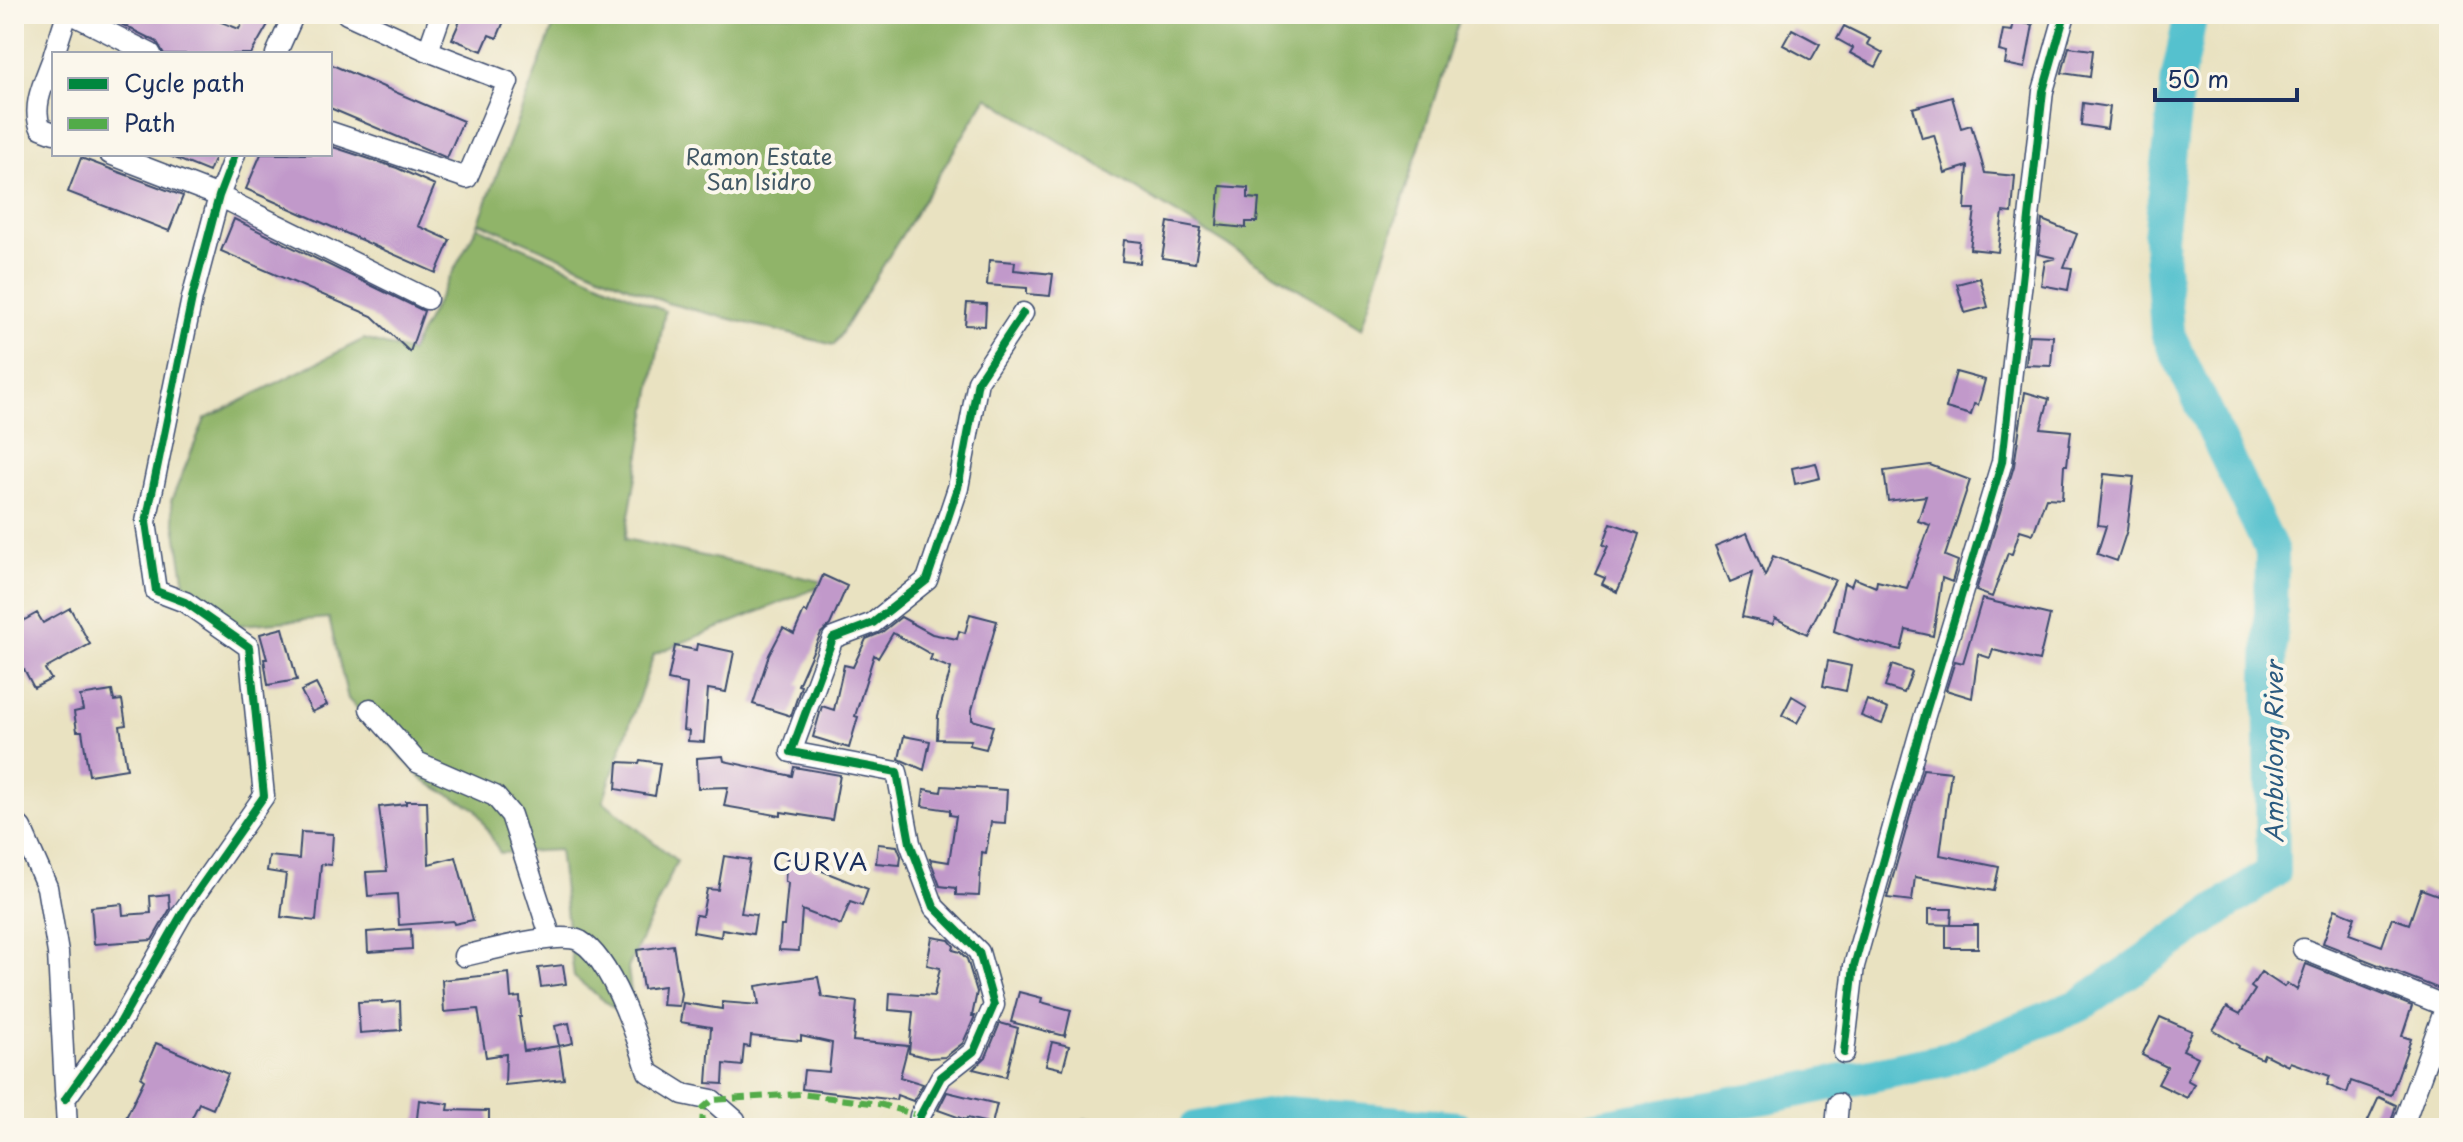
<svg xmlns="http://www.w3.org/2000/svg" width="2463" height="1142" font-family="'Playpen Sans',sans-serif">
<rect width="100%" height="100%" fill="#fbf7ec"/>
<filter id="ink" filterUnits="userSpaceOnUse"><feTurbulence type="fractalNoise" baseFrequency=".0125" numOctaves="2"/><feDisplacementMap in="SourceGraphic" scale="16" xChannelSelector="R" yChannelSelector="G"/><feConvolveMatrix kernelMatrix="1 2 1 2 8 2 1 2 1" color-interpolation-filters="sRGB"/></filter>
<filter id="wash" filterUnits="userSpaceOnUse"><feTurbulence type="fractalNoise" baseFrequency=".006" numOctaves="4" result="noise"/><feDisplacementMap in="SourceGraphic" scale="32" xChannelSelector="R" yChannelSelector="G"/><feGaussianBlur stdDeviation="1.8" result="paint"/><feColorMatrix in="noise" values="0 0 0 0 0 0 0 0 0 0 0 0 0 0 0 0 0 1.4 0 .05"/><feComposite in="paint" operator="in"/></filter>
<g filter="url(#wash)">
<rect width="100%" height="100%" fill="#e9e2c1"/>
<path fill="#90b469" stroke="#567264" stroke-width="2" d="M558,14H1461L1362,328L987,97L834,345L667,303L479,222L478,227L665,311L625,539L829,583L654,654L603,801L677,861L628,968L635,1025L574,977L559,850L500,853L476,809L424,781L348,699L329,618L227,626L186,590L171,501L205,419L364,339L410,352L477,227Z"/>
<path fill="#55c1ce" stroke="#387896" stroke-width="2" d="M1085,1119L1155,1126L1157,1128H1076Z"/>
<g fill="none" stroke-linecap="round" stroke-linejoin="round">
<path stroke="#55c1ce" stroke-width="34" d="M1196,1128L1286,1113L1457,1128
M1591,1128L1766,1097L1944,1060L2080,1005L2273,872L2270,675L2272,552L2167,332L2160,237L2178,77L2191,14"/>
</g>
<g id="blocks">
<path fill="#c199ca" d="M123,14H201L239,29L246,14H274L251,54H164L157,42L119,23Z
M463,14H507L497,38L489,35L482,51L452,39Z
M2014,21L2033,25L2025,68L2005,64L2007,53L1999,51L2003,30L2012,31Z
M1844,26L1870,39L1867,44L1883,53L1876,67L1850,53L1853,48L1837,39Z
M1792,29L1820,44L1811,60L1783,45Z
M2069,47L2093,50L2090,77L2062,73Z
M330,64L463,121L447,158L330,108Z
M1952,97L1961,128L1971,125L1985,173L2015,176L2012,213L2003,212L1998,252L1970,249L1975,209H1965L1968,166L1945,173L1934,135L1922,138L1913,108Z
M2083,103L2110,107L2107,129L2081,125Z
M330,146L397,168L435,185L418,226L450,240L436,273L246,189L261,154H330Z
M165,154H216L209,172Z
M81,158L183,196L169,231L68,192Z
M1220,186L1248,188V198L1259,199L1257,222H1246V228L1217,225Z
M234,219L424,311L410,352L372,316L221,251Z
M2042,220L2077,234L2064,267L2072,268L2068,290L2041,285L2045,261L2056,258L2038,254Z
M1168,222L1201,228L1195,263L1162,258Z
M1124,240L1142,242L1140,263L1122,261Z
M989,260L1015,262L1014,270L1053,274L1050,296L1027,294V288L987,285Z
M1980,278L1988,307L1965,313L1957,284Z
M967,303L986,304L985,326L965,325Z
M2029,335L2053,336L2051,366L2026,365Z
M1956,372L1985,380L1978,405L1974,404L1971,415L1946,408Z
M2025,392L2049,399L2041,428L2071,431L2067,465H2064L2062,499L2046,498L2033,534L2020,530L2012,554L2008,553L1992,597L1976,591L2014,466Z
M1816,463L1820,478L1795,484L1792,468Z
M1930,465L1970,480L1945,556L1958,561L1952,582L1942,578L1933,636L1906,630L1901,650L1855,639L1834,631L1844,583L1851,586L1854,578L1876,587L1877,581L1907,588L1930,525L1918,521L1926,496L1888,501L1884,471Z
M2104,474L2134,477L2127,530L2117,561L2097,554L2106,526L2098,525Z
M1611,523L1640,533L1632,559L1617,592L1602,584L1605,578L1595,574L1608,546L1603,545Z
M1747,533L1765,576L1773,556L1835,580L1807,634L1775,618L1773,624L1742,617L1752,573L1730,582L1715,546Z
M823,575L847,586L830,625L821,633L798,685L801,686L791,716L753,704L769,655L783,628L794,634L804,611L807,613Z
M1982,599L2050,615L2039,661L1993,650L1990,658L1978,654L1972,698L1946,690L1955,661L1963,663Z
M70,608L90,644L45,669L51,679L34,688L24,669L14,674V626L37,613L43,623Z
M970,614L997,621L972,710V720L993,726L986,749L969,745L971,740L937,739L938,716L951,668L930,660L932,655L893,633L878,658L874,655L855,716L858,717L849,748L813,737L822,706L834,710L844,665L853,667L866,639L881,633L901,617L932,634L957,639L959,631L965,633Z
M283,628L297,680L268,685L264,659H267L260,634Z
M697,644L734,652L726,692L708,689L704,742L688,741L689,731L683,730L687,684L668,680L675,646L696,650Z
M1828,661L1851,666L1846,691L1823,686Z
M1892,665L1912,672L1904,693L1885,687Z
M316,684L327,705L312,712L301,691Z
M112,691L114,701L122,700L126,725L120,726L127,769L89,775L82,731H77L74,712L83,710L80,696Z
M1792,696L1807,705L1797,723L1782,715Z
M1867,700L1888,709L1882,724L1861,716Z
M904,736L930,741L924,770L899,759Z
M723,756L724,761L792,776L794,767L840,775L832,820L781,812V816L724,806L728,787L698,788L697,758Z
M640,760L660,763L655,796L616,789L618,762L639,763Z
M1923,769L1951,772L1940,855L1999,867L1994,891L1915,877L1912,901L1887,898Z
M942,786L1007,790L1005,823L991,822L986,853L982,852L979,896L956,895V888L940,886L930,859L949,862L956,816L950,815V810L922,806L924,789L941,792Z
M406,801H427L429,864L456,857L473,920L454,924L453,921L399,925L397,894L368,896L366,872L387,871L379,807L406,804Z
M301,832L333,834L331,865L321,864L316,921L281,917L286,874L267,871L269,856L299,859Z
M878,844L897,846L901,856L900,865L876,863Z
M724,856L750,860L741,913L756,915L753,934L722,929L721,937L693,932L696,915L702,916L707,889L718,890Z
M787,857L868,889L862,906L850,902L841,925L802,910L799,951L779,950L781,926H784L788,883L785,881Z
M2421,889L2449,899V970L2442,990L2323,943L2335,909L2355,917L2349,934L2382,946L2392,918L2409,924Z
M169,894L170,909L152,940L94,944L91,907L122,904L123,915L151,913L150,896Z
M1929,909H1952L1951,925L1929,924Z
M1946,925H1978V948H1946Z
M411,929L412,949L368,952L367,932Z
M932,937L949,940L954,946L953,950L960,952L967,959L977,992L972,1016H975L963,1043L945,1057L929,1058L909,1053L913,1012L889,1010L890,993L934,996L940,968L927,965Z
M673,945L681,993L679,1006L662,1005L664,986L643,989L637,950Z
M2306,964L2412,1006L2402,1036L2411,1039L2391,1095L2351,1081L2347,1093L2327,1085L2330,1076L2290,1062L2288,1066L2264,1054L2262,1059L2238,1048L2239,1046L2213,1030L2227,1007L2240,1014L2255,990L2251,987L2261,972L2284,987L2287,983L2297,990Z
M563,965L566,984L541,987L538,968Z
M509,973L511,998L520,997L521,1017H519L524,1051L559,1046L564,1079L505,1085L506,1054L486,1057L478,1009L444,1012L442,980Z
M818,977L822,997L857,1002L853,1041L908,1046L900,1077L923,1084L913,1101L897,1095L896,1100L802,1089L804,1070L829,1072L832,1043L801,1036V1041L751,1036L750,1047L744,1046L742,1066L724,1064L723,1084L707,1083L711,1027L680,1022L683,1003L722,1009V1002L759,1005L756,986Z
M1019,992L1042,998L1041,1002L1071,1010L1065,1036L1011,1022Z
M382,1001V1003L400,1001L401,1030L360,1033L358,1002Z
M2160,1017L2192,1031L2183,1050L2198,1057L2187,1080L2194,1084L2187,1098L2158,1084L2167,1067L2142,1055Z
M569,1023L573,1043L559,1046L555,1026Z
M1000,1023L1018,1028L1006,1077L973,1069L986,1057Z
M1052,1042L1069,1046L1063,1069L1046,1065Z
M156,1043L228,1074L213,1109L199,1103L187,1128H121L144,1080L141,1078Z
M947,1092L997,1104L992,1124L967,1118L966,1120L938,1110Z
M2379,1097L2396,1105L2389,1128H2379L2367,1123Z
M419,1100L449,1104L448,1110L489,1111V1128H416Z"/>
</g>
</g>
<g filter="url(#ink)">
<use href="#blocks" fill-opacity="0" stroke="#3a4a6d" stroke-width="2"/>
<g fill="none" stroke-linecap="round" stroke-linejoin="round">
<defs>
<path id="street" d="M72,14L151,54
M428,51L441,14
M54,54L67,14
M276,54L294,14
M54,55C47,76 30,106 41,128L54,133
M330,132L467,178L508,82L428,51L347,14
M110,154L219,196L427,299
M370,709L417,762L495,796L511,815L551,938
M14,821L21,828L47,887L58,953L67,1128
M2303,949L2446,1006L2402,1128
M464,956C487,951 560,930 580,941C612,960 637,1037 648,1072L683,1094L712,1100L735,1120L734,1128
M1844,1053L1854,966L1919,735L2002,462L2043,91L2065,14
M65,1099L121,1021L183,912L264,796L249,647L185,602L156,591L146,522L192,298L219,196L235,154
M918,1128L920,1116L941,1077L974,1051L994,1005L979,952L934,907L910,843L897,772L791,752L833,638L873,623L927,580L958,488L978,381L1023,313
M1836,1128L1838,1104"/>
</defs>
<use href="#street" stroke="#3a4a6d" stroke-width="23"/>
<use href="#street" stroke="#fff" stroke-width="20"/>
<path stroke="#52ab49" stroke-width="6" stroke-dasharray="12 6" stroke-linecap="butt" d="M702,1128L703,1108L712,1100L800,1094L879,1104L920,1116"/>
<defs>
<path id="cycleway" d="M1844,1053L1854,966L1919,735L2002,462L2043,91L2065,14
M65,1099L121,1021L183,912L264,796L249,647L185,602L156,591L146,522L192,298L219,196L235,154
M918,1128L920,1116L941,1077L974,1051L994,1005L979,952L934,907L910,843L897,772L791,752L833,638L873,623L927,580L958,488L978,381L1023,313"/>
</defs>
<use href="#cycleway" stroke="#fbf7ec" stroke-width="13"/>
<use href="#cycleway" stroke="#00873e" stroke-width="8"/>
</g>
</g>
<g text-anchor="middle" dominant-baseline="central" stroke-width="8" stroke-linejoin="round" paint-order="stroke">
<g font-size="22" fill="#425865" stroke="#fbf7ec">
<text x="759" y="155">Ramon Estate<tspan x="759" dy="25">San Isidro</tspan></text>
</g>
<g font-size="24" font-style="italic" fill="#2c5b80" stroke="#fbf7ec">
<text transform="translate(2273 752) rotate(-90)">Ambulong River</text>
</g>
<g font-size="24" letter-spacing="2" fill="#1b2f5e" stroke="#fbf7ec">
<text x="821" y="861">CURVA</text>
</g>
</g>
<rect width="2463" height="1142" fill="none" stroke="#fbf7ec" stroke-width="48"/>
<rect x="52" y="52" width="280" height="104" fill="#fbf7ec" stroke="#a1a7b3" stroke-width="2"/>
<rect x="68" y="78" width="40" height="12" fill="#00873e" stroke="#a1a7b3" stroke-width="2"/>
<text x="124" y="92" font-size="24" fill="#1b2f5e">Cycle path</text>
<rect x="68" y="118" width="40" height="12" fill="#52ab49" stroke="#a1a7b3" stroke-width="2"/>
<text x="124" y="132" font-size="24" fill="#1b2f5e">Path</text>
<path d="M2155 88v12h142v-12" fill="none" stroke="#1b2f5e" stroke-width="4"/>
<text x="2167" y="88" font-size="24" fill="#1b2f5e" stroke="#fbf7ec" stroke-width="6" paint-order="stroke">50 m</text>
</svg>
